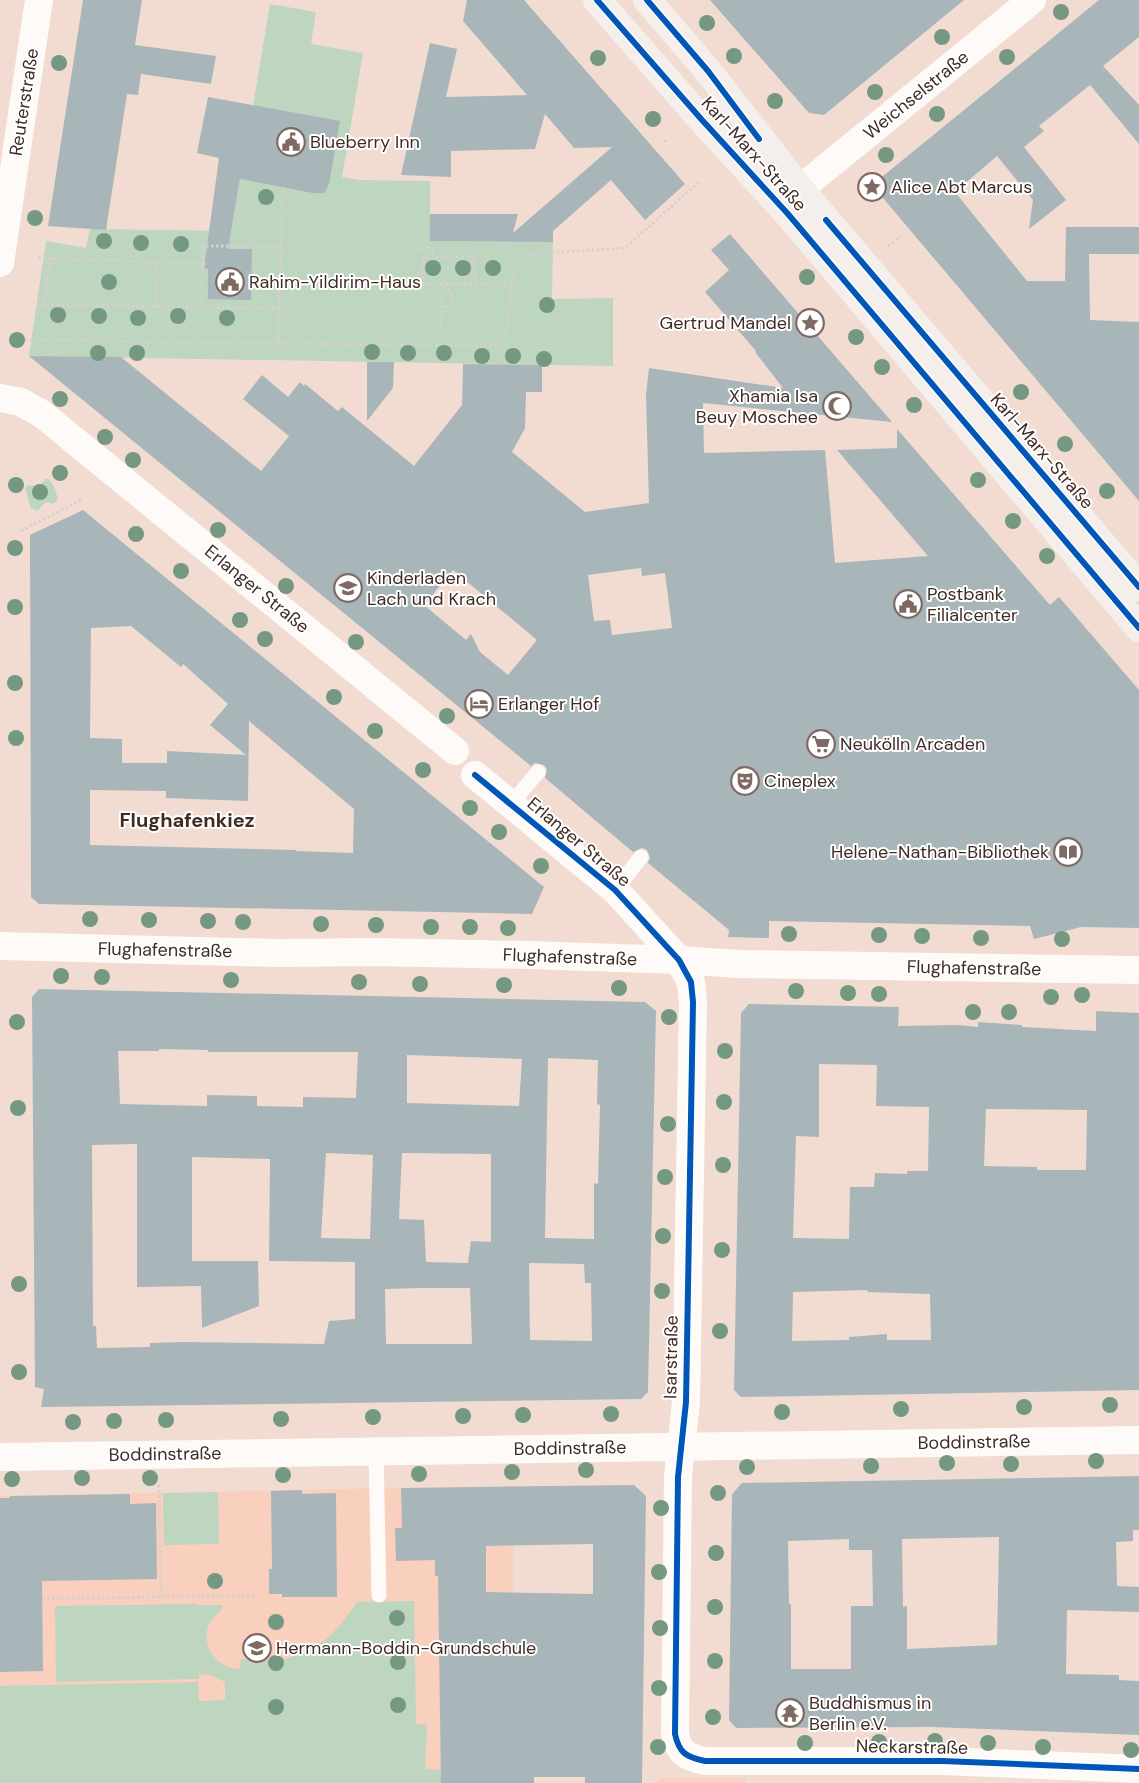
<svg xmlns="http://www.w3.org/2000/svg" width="1139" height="1783" font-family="'DM Sans',sans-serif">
<rect width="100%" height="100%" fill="#f2dcd2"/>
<path fill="#f9cfbe" d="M512,1487L516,1783H0V1496L336,1489Z
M661,1778H746V1783H654Z"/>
<path fill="#bed5c0" d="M270,4L316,12L311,44L363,53L342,177L359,180L430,181V241L553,242L552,299L613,298V366L29,356L46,241L86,248L90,229L231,231L240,179L312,193C321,193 325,193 329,184L253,106Z
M46,478C53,480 58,494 57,501L53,504L48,502L42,505L38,511L31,508L25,488L28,485L35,486L41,484Z
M218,1492L219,1544L164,1545L163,1493Z
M414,1601L416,1724L427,1725L425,1769L441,1770V1783H0V1686L198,1682L199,1701L225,1700V1682L211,1675L199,1674V1679L56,1682L55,1606L197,1604L198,1607L199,1605H222V1610C193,1629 208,1668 240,1669L241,1659L265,1661L277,1656L283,1659C319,1652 337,1632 357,1602Z"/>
<path fill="#a8b6b9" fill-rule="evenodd" d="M83,0H142L135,45L216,56L211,84L141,74L138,95L127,94L106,230L48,226Z
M467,0H524L685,184L645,220L611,180L553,231V242L430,241V214H518L513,233L612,147L574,148L545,114L535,149L451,151V177L401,175L430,43L457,49L446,97L527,95L463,21Z
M710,0H964L824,115L809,113Z
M1099,0H1139V37L1103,66L1139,105V144L1090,85L1039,126L1044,131L1024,147L1066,200L1029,229L1033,200L997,156L955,192L1027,281H1065L1066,227H1139V254H1089L1090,320L1139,322V501L872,185Z
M208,97L340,121L329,184L325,193H312L240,179L228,249H252L251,300L208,299V269L204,268L219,158L197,153Z
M730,234L892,422L703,403L704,453L825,450L835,563L928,556L837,450L897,448V429L1050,605L1059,597L1139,690V928L1081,927L1034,939L1030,926L769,921V938L728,937L729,930L648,863L650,858L647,850L642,848L633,852L545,778L547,769L544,765L535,763L531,766L29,356L121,357L261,471L289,436L243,399L262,375L288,397L300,382L304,386L305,384L338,411L342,407L414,466L462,405L463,364L542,365V392H526L525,428L512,452L585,512L649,503L646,395L649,368L783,388L755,352L756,351L705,292L729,270L711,250ZM641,568L642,576L665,573L672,628L612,635L610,620L594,621L588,575ZM453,570L537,640L508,675L480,652L471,634L466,640L424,605Z
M367,362H394L393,388L367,421Z
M83,510L544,887L532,914L39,904L31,897L30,535ZM131,626L181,667L183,664L228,704L210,725L246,755L167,751V763H122V739L90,738L91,628ZM249,721L354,809L353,853L296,851V850L90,845V790L166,791V798L248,801Z
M39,989L645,1002L656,1011L648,1392L641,1399L41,1407L44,1389L35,1387L32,997ZM159,1049L208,1050V1052H358L356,1098L303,1097V1107L257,1106V1096L207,1095V1106L120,1104L118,1051H159ZM407,1055L522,1059L519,1106L407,1103ZM548,1058L598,1060L597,1104L600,1105L598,1184L594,1183V1239L545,1238ZM137,1144V1287L201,1286L202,1328L259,1306L258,1261H192V1157L270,1159L269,1261L355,1262V1319L329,1321L324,1344L181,1342L150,1343V1347L97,1348L96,1326H93L92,1145ZM326,1153L373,1155L370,1239L321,1238ZM402,1153L491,1154V1242L471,1241L468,1263L426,1262L424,1220L399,1219ZM529,1263L584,1264L585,1283H591L592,1341L530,1340ZM420,1288H470L472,1344H386L385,1289Z
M749,1004L899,1007L898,1026L959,1025L978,1027V1022L1022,1025V1027L1096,1031V1011L1139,1013V1390L741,1397L734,1390L741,1013ZM819,1064L877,1065L876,1106L929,1107L928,1171H907V1174L875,1173L874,1187H850L849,1239L793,1238L796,1136L819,1137ZM986,1109L1087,1110L1086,1170H1037V1167L984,1166ZM868,1290L867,1292L930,1294L931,1340H887V1334L849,1337V1340L792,1341L793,1292Z
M1139,1476V1530H1133V1541L1116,1542L1117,1586L1139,1587V1612L1067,1610L1066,1674L1119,1675V1680L1139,1681V1735L932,1727L736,1728L729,1720L732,1494L742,1483ZM999,1537L997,1645L907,1649V1606L903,1607L902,1539ZM849,1539V1550H872L873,1606H851V1669H791V1604H789L788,1541Z
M634,1485L646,1496L642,1783H585V1777H534V1783H441L438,1576H435V1560L396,1561L395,1528H402L401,1488ZM593,1544V1594L486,1592V1546Z
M302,1490V1494L336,1493L337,1597H282V1594H269V1569H272L271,1491Z
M130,1494V1504L156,1503L157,1579L42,1581L43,1671L0,1672V1498H10V1496Z"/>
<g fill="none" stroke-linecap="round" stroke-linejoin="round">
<path stroke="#d7d0ce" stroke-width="3" stroke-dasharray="2.5 2.5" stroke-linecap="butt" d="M664,142L667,139
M888,246L901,236
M417,249H433V256
M38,258L208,264
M50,258L44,305L279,308
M422,284L423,257L474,256L475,283
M447,284L453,298L450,300
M464,284L472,297
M280,285L512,283
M157,307V262
M202,308L203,246H281
M442,308L450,306
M440,333L444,283
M25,340L480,346L497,343L507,329L512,283L516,263L528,254L625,248L699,182
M278,343L283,187
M21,531L81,500
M159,1485L161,1596
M42,1599L255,1595"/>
<path stroke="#fdfaf8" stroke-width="15" d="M511,804L538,772
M615,890L641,857
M376,1451L379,1595"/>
<path stroke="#fdfaf8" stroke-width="28" d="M800,189L1032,0
M0,263L39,0
M0,398L21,402L42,414L455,751
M475,775L615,890L679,960L691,982L693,1002L686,1402L678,1477L675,1734C679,1753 686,1757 705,1761H942L1139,1769
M0,1457L1139,1440"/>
<path stroke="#fdfaf8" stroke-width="28" d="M0,946L280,953L375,952L529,955L679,960L738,964L1139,970"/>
<path stroke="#f5efec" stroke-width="28" d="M597,0L702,120L788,214L1139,628
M647,0L708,71L800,189L1139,587"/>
<defs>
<path id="cycleway" d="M597,0L702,120L788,214L1139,628
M647,0L708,71L759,139
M826,220L1139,587
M475,775L615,890L679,960L691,982L693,1002L686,1402L678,1477L675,1734C679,1753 686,1757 705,1761H942L1139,1769"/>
</defs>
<use href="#cycleway" stroke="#fff" stroke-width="9"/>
<use href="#cycleway" stroke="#0057b8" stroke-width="6"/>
</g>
<g fill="#759883">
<circle cx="1061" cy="12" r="8"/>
<circle cx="707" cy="23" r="8"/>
<circle cx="942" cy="37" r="8"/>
<circle cx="734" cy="56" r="8"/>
<circle cx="1007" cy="57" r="8"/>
<circle cx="598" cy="58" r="8"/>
<circle cx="59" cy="63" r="8"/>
<circle cx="875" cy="92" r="8"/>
<circle cx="775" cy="101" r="8"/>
<circle cx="937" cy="114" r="8"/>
<circle cx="653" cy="119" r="8"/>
<circle cx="886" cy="155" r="8"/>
<circle cx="266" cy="197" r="8"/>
<circle cx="35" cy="218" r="8"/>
<circle cx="104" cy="241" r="8"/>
<circle cx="141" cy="243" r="8"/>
<circle cx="181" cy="244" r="8"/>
<circle cx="433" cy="268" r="8"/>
<circle cx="463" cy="268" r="8"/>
<circle cx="493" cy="268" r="8"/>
<circle cx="807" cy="277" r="8"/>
<circle cx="109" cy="282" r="8"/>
<circle cx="547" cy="305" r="8"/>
<circle cx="58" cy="315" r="8"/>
<circle cx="99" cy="316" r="8"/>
<circle cx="178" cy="316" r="8"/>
<circle cx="138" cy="318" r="8"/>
<circle cx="227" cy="318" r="8"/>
<circle cx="856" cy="337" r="8"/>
<circle cx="17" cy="340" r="8"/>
<circle cx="372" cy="352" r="8"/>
<circle cx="98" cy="353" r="8"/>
<circle cx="137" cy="353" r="8"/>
<circle cx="408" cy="353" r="8"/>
<circle cx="444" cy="353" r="8"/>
<circle cx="482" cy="356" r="8"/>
<circle cx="513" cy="356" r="8"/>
<circle cx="544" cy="359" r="8"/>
<circle cx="882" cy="367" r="8"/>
<circle cx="1021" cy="392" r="8"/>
<circle cx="60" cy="399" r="8"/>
<circle cx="914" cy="405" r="8"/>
<circle cx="105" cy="437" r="8"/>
<circle cx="1065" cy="444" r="8"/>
<circle cx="133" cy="460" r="8"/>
<circle cx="60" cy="473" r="8"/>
<circle cx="978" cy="480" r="8"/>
<circle cx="16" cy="485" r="8"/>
<circle cx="1107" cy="491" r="8"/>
<circle cx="40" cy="492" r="8"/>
<circle cx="1013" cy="521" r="8"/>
<circle cx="218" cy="530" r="8"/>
<circle cx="136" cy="534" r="8"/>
<circle cx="15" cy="548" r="8"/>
<circle cx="1047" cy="556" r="8"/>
<circle cx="181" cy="571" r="8"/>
<circle cx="286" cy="586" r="8"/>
<circle cx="15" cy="607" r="8"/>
<circle cx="240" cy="620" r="8"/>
<circle cx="265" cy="639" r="8"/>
<circle cx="356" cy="642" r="8"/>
<circle cx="15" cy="683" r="8"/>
<circle cx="334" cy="697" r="8"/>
<circle cx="447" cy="716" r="8"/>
<circle cx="375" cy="731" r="8"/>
<circle cx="16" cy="738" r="8"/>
<circle cx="423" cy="770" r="8"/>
<circle cx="470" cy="808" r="8"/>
<circle cx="499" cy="832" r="8"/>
<circle cx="541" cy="866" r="8"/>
<circle cx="90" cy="919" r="8"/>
<circle cx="149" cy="920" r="8"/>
<circle cx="208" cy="921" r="8"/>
<circle cx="243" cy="922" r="8"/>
<circle cx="321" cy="924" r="8"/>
<circle cx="376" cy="925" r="8"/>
<circle cx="431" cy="927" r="8"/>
<circle cx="470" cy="927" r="8"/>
<circle cx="508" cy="928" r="8"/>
<circle cx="789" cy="934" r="8"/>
<circle cx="879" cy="935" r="8"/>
<circle cx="922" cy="936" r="8"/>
<circle cx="981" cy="938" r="8"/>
<circle cx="1062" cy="939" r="8"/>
<circle cx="61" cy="976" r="8"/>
<circle cx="102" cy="977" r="8"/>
<circle cx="231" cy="980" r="8"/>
<circle cx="359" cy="982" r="8"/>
<circle cx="420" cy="984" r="8"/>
<circle cx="504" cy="985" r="8"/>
<circle cx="619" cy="988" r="8"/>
<circle cx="796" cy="991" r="8"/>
<circle cx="848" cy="993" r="8"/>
<circle cx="879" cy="994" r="8"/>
<circle cx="1082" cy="995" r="8"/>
<circle cx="1051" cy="997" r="8"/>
<circle cx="973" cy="1012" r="8"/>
<circle cx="1009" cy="1012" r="8"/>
<circle cx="669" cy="1017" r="8"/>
<circle cx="17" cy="1022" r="8"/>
<circle cx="725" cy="1051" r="8"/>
<circle cx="724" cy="1102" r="8"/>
<circle cx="18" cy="1108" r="8"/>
<circle cx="668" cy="1124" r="8"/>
<circle cx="723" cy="1165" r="8"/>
<circle cx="665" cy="1177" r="8"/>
<circle cx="663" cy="1236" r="8"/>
<circle cx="722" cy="1250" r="8"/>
<circle cx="19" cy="1284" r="8"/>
<circle cx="662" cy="1291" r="8"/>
<circle cx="720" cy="1331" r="8"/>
<circle cx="19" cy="1372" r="8"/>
<circle cx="1110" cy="1405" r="8"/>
<circle cx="1024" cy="1407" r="8"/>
<circle cx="901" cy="1409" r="8"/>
<circle cx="782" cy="1412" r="8"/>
<circle cx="611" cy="1414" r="8"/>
<circle cx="523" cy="1415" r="8"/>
<circle cx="463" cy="1416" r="8"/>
<circle cx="373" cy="1417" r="8"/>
<circle cx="281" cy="1419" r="8"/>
<circle cx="166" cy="1420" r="8"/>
<circle cx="114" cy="1421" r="8"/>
<circle cx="73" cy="1422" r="8"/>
<circle cx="1096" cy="1461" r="8"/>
<circle cx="947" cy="1463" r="8"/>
<circle cx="1011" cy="1464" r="8"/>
<circle cx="871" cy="1466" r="8"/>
<circle cx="747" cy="1467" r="8"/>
<circle cx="586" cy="1470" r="8"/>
<circle cx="512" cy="1472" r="8"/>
<circle cx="419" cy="1474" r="8"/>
<circle cx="283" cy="1475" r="8"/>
<circle cx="82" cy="1478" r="8"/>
<circle cx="150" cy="1478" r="8"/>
<circle cx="12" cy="1479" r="8"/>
<circle cx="718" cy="1493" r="8"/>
<circle cx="661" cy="1508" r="8"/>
<circle cx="716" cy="1553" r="8"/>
<circle cx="659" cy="1572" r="8"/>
<circle cx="215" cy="1581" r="8"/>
<circle cx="715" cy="1607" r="8"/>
<circle cx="397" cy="1618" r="8"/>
<circle cx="276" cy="1622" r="8"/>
<circle cx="660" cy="1628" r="8"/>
<circle cx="715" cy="1661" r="8"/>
<circle cx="398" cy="1662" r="8"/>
<circle cx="276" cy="1663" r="8"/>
<circle cx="659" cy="1688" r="8"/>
<circle cx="398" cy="1705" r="8"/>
<circle cx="276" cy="1707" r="8"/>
<circle cx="713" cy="1717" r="8"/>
<circle cx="935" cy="1741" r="8"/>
<circle cx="879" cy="1742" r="8"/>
<circle cx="805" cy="1743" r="8"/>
<circle cx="988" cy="1743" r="8"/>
<circle cx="658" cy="1747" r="8"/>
<circle cx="1043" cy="1747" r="8"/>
<circle cx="1131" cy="1750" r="8"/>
</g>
<defs>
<symbol id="civic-ring" viewBox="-11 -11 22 22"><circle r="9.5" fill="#fff" stroke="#7e6a62" stroke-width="1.5"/><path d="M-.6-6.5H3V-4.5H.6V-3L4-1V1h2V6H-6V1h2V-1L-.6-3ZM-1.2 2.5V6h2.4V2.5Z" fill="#7e6a62"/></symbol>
<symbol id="sight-ring" viewBox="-11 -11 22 22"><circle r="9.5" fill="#fff" stroke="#7e6a62" stroke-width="1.5"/><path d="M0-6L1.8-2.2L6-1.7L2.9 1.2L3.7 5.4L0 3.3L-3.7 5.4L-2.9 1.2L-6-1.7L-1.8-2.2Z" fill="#7e6a62"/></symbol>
<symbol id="mosque-ring" viewBox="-11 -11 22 22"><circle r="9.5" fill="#fff" stroke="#7e6a62" stroke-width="1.5"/><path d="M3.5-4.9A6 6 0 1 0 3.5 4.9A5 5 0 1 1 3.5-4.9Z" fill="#7e6a62"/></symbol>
<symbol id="school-ring" viewBox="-11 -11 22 22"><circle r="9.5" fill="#fff" stroke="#7e6a62" stroke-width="1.5"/><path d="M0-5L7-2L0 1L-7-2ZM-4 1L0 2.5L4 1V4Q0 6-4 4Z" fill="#7e6a62"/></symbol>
<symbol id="hotel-ring" viewBox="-11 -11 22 22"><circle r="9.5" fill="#fff" stroke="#7e6a62" stroke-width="1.5"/><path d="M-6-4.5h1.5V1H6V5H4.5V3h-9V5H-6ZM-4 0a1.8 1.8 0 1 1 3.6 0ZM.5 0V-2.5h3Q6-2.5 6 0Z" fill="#7e6a62"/></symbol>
<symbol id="supermarket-ring" viewBox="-11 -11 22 22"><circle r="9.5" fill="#fff" stroke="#7e6a62" stroke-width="1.5"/><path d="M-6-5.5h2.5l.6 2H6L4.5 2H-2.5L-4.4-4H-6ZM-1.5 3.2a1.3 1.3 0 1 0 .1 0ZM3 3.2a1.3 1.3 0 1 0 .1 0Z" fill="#7e6a62"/></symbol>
<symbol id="theatre-ring" viewBox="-11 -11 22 22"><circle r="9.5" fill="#fff" stroke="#7e6a62" stroke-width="1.5"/><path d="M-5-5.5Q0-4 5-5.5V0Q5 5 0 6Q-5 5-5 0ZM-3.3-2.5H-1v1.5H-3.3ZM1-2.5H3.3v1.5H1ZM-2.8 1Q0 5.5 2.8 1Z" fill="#7e6a62"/></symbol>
<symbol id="library-ring" viewBox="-11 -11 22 22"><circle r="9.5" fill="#fff" stroke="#7e6a62" stroke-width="1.5"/><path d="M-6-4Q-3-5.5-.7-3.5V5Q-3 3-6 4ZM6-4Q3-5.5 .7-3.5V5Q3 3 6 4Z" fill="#7e6a62"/></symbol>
<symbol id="temple-ring" viewBox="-11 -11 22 22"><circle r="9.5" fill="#fff" stroke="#7e6a62" stroke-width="1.5"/><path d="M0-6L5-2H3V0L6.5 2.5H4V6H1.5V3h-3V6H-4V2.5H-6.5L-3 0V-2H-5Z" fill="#7e6a62"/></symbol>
</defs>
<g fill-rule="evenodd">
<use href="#civic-ring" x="275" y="126" width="32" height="32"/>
<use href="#sight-ring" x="856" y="171" width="32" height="32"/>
<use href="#civic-ring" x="214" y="266" width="32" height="32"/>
<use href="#sight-ring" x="794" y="307" width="32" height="32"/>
<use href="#mosque-ring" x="821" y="390" width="32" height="32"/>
<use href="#school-ring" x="332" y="572" width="32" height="32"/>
<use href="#civic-ring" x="892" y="588" width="32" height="32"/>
<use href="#hotel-ring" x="463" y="688" width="32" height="32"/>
<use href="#supermarket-ring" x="805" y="728" width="32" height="32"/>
<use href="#theatre-ring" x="729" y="765" width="32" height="32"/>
<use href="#library-ring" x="1052" y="836" width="32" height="32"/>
<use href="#school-ring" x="241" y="1632" width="32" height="32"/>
<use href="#temple-ring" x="774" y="1697" width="32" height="32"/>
</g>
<g text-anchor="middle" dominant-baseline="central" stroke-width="4" stroke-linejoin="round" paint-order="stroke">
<g font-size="18" fill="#402c25" stroke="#fff">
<text transform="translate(916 95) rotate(-39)">Weichselstraße</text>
<text transform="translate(24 102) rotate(-81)">Reuterstraße</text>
<text transform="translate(754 154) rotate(48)">Karl-Marx-Straße</text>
<text transform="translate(1042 451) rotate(49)">Karl-Marx-Straße</text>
<text transform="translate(257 589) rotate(39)">Erlanger Straße</text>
<text transform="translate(579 842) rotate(40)">Erlanger Straße</text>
<text transform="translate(165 950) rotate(1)">Flughafenstraße</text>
<text transform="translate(570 957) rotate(2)">Flughafenstraße</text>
<text transform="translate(974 968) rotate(1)">Flughafenstraße</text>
<text transform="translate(671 1357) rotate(-89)">Isarstraße</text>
<text transform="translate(974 1442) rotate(-1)">Boddinstraße</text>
<text transform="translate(570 1448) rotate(-1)">Boddinstraße</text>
<text transform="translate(165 1454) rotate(-1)">Boddinstraße</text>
<text transform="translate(912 1747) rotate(1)">Neckarstraße</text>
</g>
<g font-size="18" fill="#402c25" stroke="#fff" text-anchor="start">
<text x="310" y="142">Blueberry Inn</text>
<text x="891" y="187">Alice Abt Marcus</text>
<text x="249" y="282">Rahim-Yildirim-Haus</text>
<text x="791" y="323" text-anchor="end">Gertrud Mandel</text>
<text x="818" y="396" text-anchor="end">Xhamia Isa<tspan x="818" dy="21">Beuy Moschee</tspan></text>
<text x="367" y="578">Kinderladen<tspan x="367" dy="21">Lach und Krach</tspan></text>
<text x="927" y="594">Postbank<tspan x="927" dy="21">Filialcenter</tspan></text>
<text x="498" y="704">Erlanger Hof</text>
<text x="840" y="744">Neukölln Arcaden</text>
<text x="764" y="781">Cineplex</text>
<text x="1049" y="852" text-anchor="end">Helene-Nathan-Bibliothek</text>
<text x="276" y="1648">Hermann-Boddin-Grundschule</text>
<text x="809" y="1703">Buddhismus in<tspan x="809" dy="21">Berlin e.V.</tspan></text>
</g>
<g font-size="20" font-weight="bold" fill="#402c25" stroke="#fff">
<text x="187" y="820">Flughafenkiez</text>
</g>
</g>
</svg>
